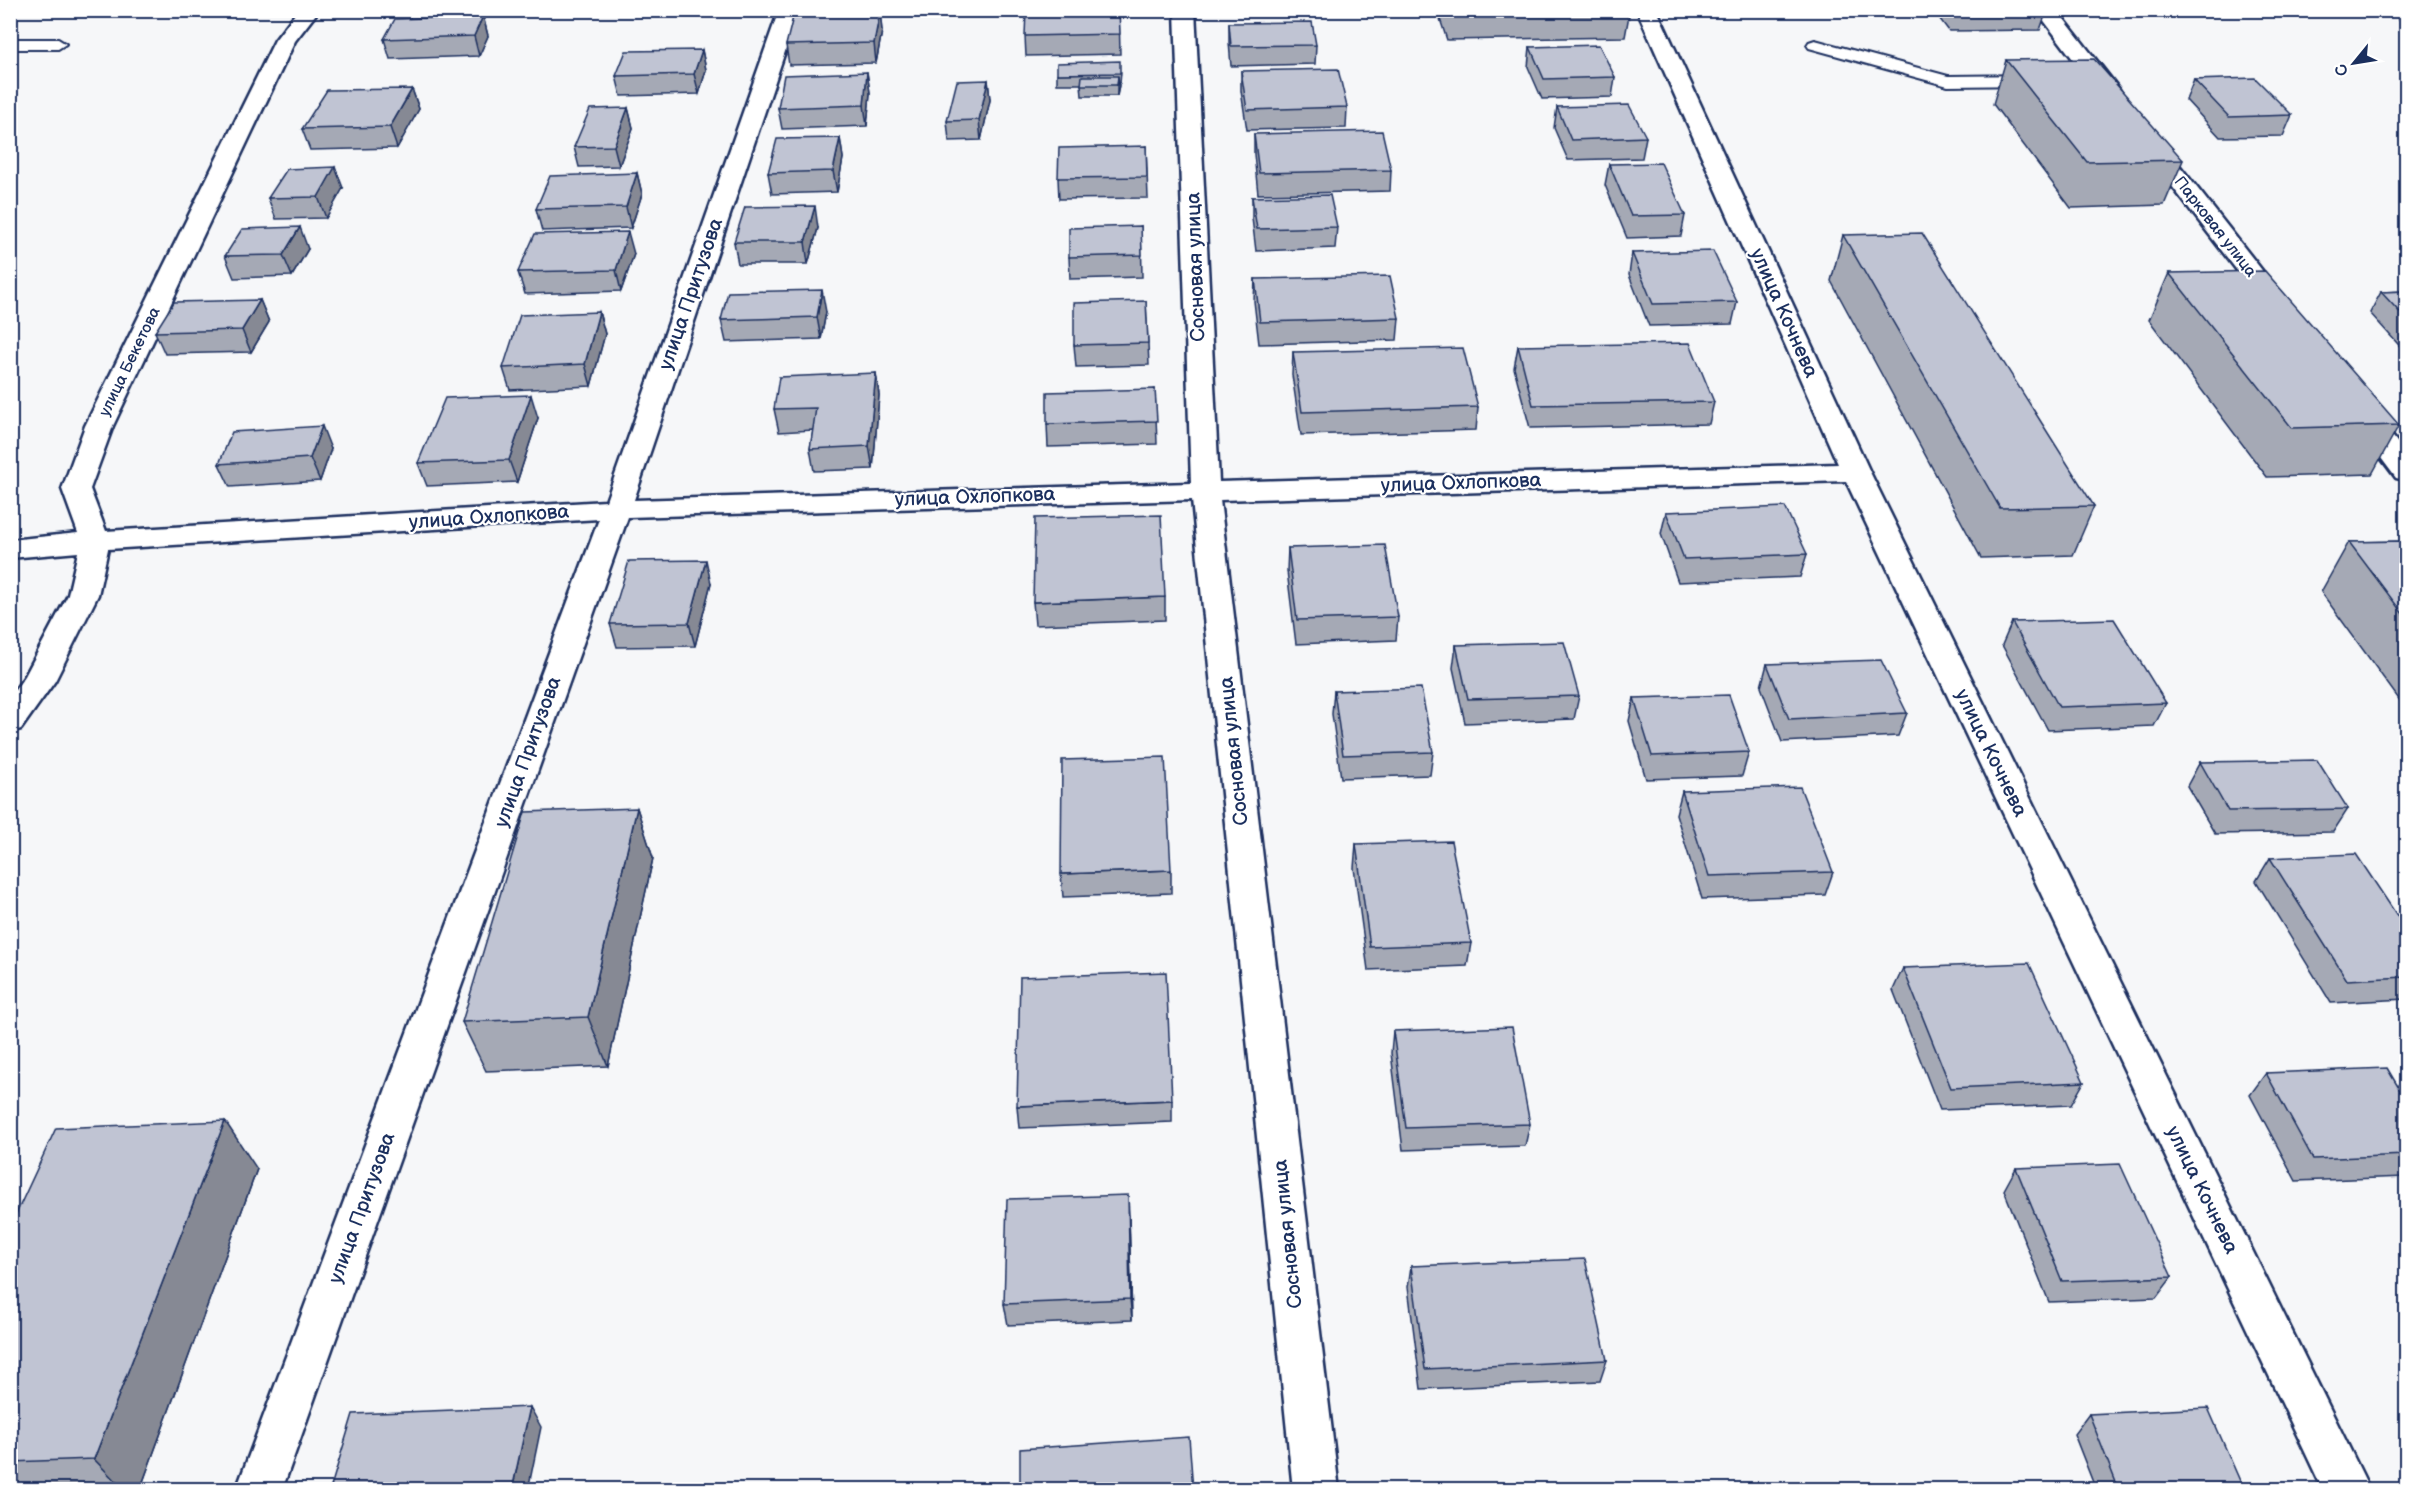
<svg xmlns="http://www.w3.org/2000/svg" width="2417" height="1500" font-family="'Balsamiq Sans',sans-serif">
<rect width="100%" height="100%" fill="#f6f7f9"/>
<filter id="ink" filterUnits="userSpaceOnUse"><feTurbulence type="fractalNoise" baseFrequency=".0167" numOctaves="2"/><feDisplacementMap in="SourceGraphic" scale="12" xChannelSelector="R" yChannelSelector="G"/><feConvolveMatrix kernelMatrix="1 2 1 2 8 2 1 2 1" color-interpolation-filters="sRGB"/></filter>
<g filter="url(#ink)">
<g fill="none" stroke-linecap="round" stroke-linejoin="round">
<defs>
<path id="service" d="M10,39H58L66,44L58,49H10Z
M1815,40L1948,76L2033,75L2041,80L2033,85L1948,86L1809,48L1807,45L1809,42Z"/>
<path id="minor" d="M298,10H319L295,41L113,426L90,489L106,531L606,501L779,10H799L634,500L1191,483L1175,10H1195L1219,482L1838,464L1637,10H1657L1870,472L2370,1490H2323L1846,481L1220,500L1339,1490H1293L1192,500L628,517L282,1490H236L599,519L108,549L98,595L55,681L21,729L10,732V697L25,676L68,595L78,552L10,558V540L78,533L62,489L85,426L275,40Z
M2036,10H2057L2119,89L2122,94L2119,99L2111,100L2103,99Z
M2149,135L2157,137L2287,302L2291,307L2287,312L2278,315L2269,312L2138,142L2141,137Z
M2359,403L2369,405L2406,454V480L2396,478L2346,411L2349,405Z"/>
</defs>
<use href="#service" stroke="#1b2f5e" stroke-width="4"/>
<use href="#minor" stroke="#1b2f5e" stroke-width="5"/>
<use href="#service" fill="#fff" fill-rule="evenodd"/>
<use href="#minor" fill="#fff" fill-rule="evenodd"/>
</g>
<path fill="#a5a9b5" stroke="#1b2f5e" stroke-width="1.5" d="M1119,10L1120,54L1026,56L1025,36Z
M1438,10H1630L1625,37L1447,40L1438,13Z
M1933,10H2047L2040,30L1949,31Z
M2388,10H2406V25Z
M880,12L882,31L876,63L789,65L786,45Z
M483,16L488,36L479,56L390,59L384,39Z
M1229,23L1316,45L1315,64L1231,66L1229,42Z
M1530,47L1615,77L1612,97L1542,99L1528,67Z
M702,50L706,70L699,94L621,96L616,76Z
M2006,60L2183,160L2164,205L2071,208L1993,104Z
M1241,71L1347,107L1346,128L1247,130L1241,91Z
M867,72L870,93L867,126L782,129L778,108Z
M1121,72L1120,83H1119L1117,96H1082L1081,84H1057V74Z
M988,80L990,100L981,140L949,141L947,121Z
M2194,80L2292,115L2283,136L2220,137L2186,100Z
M412,89L419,109L397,148L310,150L302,129Z
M1557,107L1646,137L1642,158L1568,160L1554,128Z
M628,108L633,128L619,166L579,167L574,147Z
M1254,134L1391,170L1390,191L1258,194L1254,154Z
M840,138L843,158L837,192L772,194L768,173Z
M1146,146L1148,198L1059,199L1058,178Z
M1609,164L1685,215L1681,236L1627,238L1605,185Z
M637,173L642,194L631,228L542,231L536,209Z
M343,188L326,218L276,219L268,198Z
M1252,197L1337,227L1335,248L1256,251L1252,218Z
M1141,226L1142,277L1070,279L1069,257Z
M818,228L808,264H738L734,242Z
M1843,235L2094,506L2073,555L1981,558L1831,281Z
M308,249L292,276L234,278L225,256Z
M1632,253L1737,302L1732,324L1649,326L1629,275Z
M634,254L621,291L525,294L518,272Z
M2169,273L2399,425L2372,474L2267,477L2149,320Z
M1255,279L1399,318L1397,340L1259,344L1254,301Z
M2406,291V353L2370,313L2381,292Z
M260,300L269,322L251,352L165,354L155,332Z
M1146,301L1149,365L1076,367L1074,345Z
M599,312L605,334L591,386L510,390L503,368Z
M826,312L821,339L726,342L721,320Z
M1518,346L1714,402L1709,424L1530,428L1514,368Z
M1293,352L1478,407L1476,430L1301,435L1292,375Z
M876,373L879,395L873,469L814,471L810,449L813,430L779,432L774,409Z
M1155,389L1157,444L1048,447L1047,424Z
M538,418L517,482L427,486L418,463Z
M331,449L320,481L230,487L219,464Z
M1666,512L1807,554L1800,577L1678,582L1661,534Z
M2406,541V709L2321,592L2349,542Z
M1288,548L1398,617L1396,640L1296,644L1287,571Z
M711,583L695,646L617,647L610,624Z
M1165,597V620L1035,625L1033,602Z
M2012,622L2166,703L2154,726L2048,730L2002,645Z
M1456,645L1579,696L1574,719L1465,723L1453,668Z
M1767,664L1907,713L1898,736L1782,742L1761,687Z
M1334,691L1433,752L1430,775L1341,778L1332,714Z
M1634,698L1749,752L1742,776L1646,779L1629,721Z
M2200,762L2348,809L2333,832L2215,834L2187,786Z
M1682,791L1833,872L1825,895L1702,899L1676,814Z
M637,808L653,858L608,1066L486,1071L462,1022Z
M1356,844L1471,943L1467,966L1368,970L1354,868Z
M2270,858L2406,929V999L2331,1003L2256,881Z
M1171,870V893L1063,897L1061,874Z
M2406,880V889L2403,884Z
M1903,968L2084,1082L2071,1105L1940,1110L1893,990Z
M1393,1031L1530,1124L1525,1146L1403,1150L1391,1053Z
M2266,1073L2406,1100V1177L2296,1181L2250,1095Z
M1172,1100V1122L1019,1128L1017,1106Z
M2016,1168L2172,1277L2156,1298L2049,1302L2004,1190Z
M257,1169L140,1490H10V1227Z
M1129,1216L1132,1320L1008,1325L1004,1304Z
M1411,1266L1607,1360L1600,1381L1421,1389L1408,1287Z
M2089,1414L2244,1490H2096L2074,1434Z"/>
<path fill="#868994" stroke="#1b2f5e" stroke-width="1.5" d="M880,12L882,31L876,63L874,43Z
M483,16L488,36L479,56L474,36Z
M702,50L706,70L699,94L694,74Z
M867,72L870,93L867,126L864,105Z
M1118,76L1119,86L1117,96V85Z
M988,80L990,100L981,140L979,120Z
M412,89L419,109L397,148L390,127Z
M628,108L633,128L619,166L614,146Z
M840,138L843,158L837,192L833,171Z
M335,167L343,188L326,218L318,197Z
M637,173L642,194L631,228L626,207Z
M815,206L818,228L808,264L805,242Z
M300,227L308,249L292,276L283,255Z
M628,232L634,254L621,291L616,270Z
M822,290L826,312L821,339L817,317Z
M260,300L269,322L251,352L242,330Z
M599,312L605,334L591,386L585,364Z
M876,373L879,395L873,469L869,446Z
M531,395L538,418L517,482L509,460Z
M322,426L331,449L320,481L310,458Z
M706,560L711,583L695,646L689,623Z
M637,808L653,858L608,1066L588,1017Z
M225,1121L257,1169L140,1490H124L94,1459Z
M1128,1195L1129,1216L1132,1320L1130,1299Z
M530,1407L541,1427L528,1490H512Z"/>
<path fill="#c0c4d3" stroke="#1b2f5e" stroke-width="1.5" d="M1026,10H1119L1120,34L1025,36Z
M880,12L874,43L786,45L794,13Z
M483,16L474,36L384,39L395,19Z
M1312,22L1316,45L1231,46L1229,23Z
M1599,45L1615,77L1544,79L1530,47Z
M702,50L694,74L616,76L626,51Z
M2094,59L2183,160L2087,162L2006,60Z
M1120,61V73L1057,74V63Z
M1338,69L1347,107L1247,110L1241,71Z
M867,72L864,105L778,108L784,75Z
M1082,76H1118L1117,85H1081Z
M2255,78L2292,115L2229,117L2194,80Z
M988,80L979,120L947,121L957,81Z
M412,89L390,127L302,129L327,90Z
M1629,105L1646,137L1571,140L1557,107Z
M628,108L614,146L574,147L590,109Z
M1382,131L1391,170L1259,173L1254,134Z
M840,138L833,171L768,173L777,139Z
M1146,146L1147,177L1058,178L1059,148Z
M1661,163L1685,215L1631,216L1609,164Z
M335,167L318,197L268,198L287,169Z
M637,173L626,207L536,209L550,176Z
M1330,195L1337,227L1257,229L1252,197Z
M815,206L805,242H734L745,207Z
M1141,226L1142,255L1069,257V228Z
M300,227L283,255L225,256L242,229Z
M628,232L616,270L518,272L535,234Z
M1922,233L2094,506L2000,508L1843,235Z
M1713,251L1737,302L1653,304L1632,253Z
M2265,271L2399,425L2292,428L2169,273Z
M1390,276L1399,318L1260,322L1255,279Z
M822,290L817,317L721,320L728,292Z
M2406,291V319L2381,292Z
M260,300L242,330L155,332L174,302Z
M1146,301L1148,343L1074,345V303Z
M599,312L585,364L503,368L520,315Z
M1690,343L1714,402L1533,405L1518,346Z
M1463,348L1478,407L1302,412L1293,352Z
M876,373L869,446L810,449L816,408L774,409L779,377Z
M1155,389L1157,421L1047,424V392Z
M531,395L509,460L418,463L445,398Z
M322,426L310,458L219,464L232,432Z
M1785,507L1807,554L1684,559L1666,512Z
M1161,515L1165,597L1033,602L1035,518Z
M2406,541V618L2349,542Z
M1385,545L1398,617L1297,620L1288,548Z
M706,560L689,623L610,624L629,561Z
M2114,619L2166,703L2059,707L2012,622Z
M1564,642L1579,696L1468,699L1456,645Z
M1881,660L1907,713L1789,719L1767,664Z
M1421,688L1433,752L1343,755L1334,691Z
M1729,695L1749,752L1652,756L1634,698Z
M1165,757L1171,870L1061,874L1062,760Z
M2317,760L2348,809L2228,811L2200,762Z
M1800,787L1833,872L1709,876L1682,791Z
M637,808L588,1017L462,1022L525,812Z
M1451,841L1471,943L1370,947L1356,844Z
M2356,854L2406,929V977L2347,980L2270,858Z
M2029,963L2084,1082L1951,1088L1903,968Z
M1166,972L1172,1100L1017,1106L1020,977Z
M1512,1027L1530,1124L1406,1128L1393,1031Z
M2387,1068L2406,1100V1155L2313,1159L2266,1073Z
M225,1121L94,1459L10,1462V1227L56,1128Z
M2120,1164L2172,1277L2062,1281L2016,1168Z
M1128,1195L1130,1299L1004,1304L1007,1199Z
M1585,1259L1607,1360L1425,1369L1411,1266Z
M530,1407L512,1490H330L353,1414Z
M2208,1408L2244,1490H2119L2089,1414Z
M1189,1437L1193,1490H1020V1449Z"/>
</g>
<g text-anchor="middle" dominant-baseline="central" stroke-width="4.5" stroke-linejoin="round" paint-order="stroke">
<g font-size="16" fill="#1b2f5e" stroke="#fff">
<text transform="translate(2215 227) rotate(52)">Парковая улица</text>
<text transform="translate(130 362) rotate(-64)">улица Бекетова</text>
</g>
<g font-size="20" fill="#1b2f5e" stroke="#fff">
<text transform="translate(1196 267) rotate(-92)">Сосновая улица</text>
<text transform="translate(691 294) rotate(-71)">улица Притузова</text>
<text transform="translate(1784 313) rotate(66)">улица Кочнева</text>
<text transform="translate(1461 483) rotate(-2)">улица Охлопкова</text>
<text transform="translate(975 497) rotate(-2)">улица Охлопкова</text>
<text transform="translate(489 517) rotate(-4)">улица Охлопкова</text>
<text transform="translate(1234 751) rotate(-96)">Сосновая улица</text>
<text transform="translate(528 752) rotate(-70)">улица Притузова</text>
<text transform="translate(1991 753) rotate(64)">улица Кочнева</text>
<text transform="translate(2202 1190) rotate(64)">улица Кочнева</text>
<text transform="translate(362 1208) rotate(-70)">улица Притузова</text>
<text transform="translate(1288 1234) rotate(-96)">Сосновая улица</text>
</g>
</g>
<rect width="2417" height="1500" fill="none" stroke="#fff" stroke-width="36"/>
<rect x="18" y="18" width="2381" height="1464" fill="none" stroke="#1b2f5e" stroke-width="2" filter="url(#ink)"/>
<g transform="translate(2354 63) rotate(240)" stroke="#ffffff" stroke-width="4.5" paint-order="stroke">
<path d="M0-4.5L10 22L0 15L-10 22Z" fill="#1b2f5e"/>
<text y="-9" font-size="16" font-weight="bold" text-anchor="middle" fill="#1b2f5e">С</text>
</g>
</svg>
